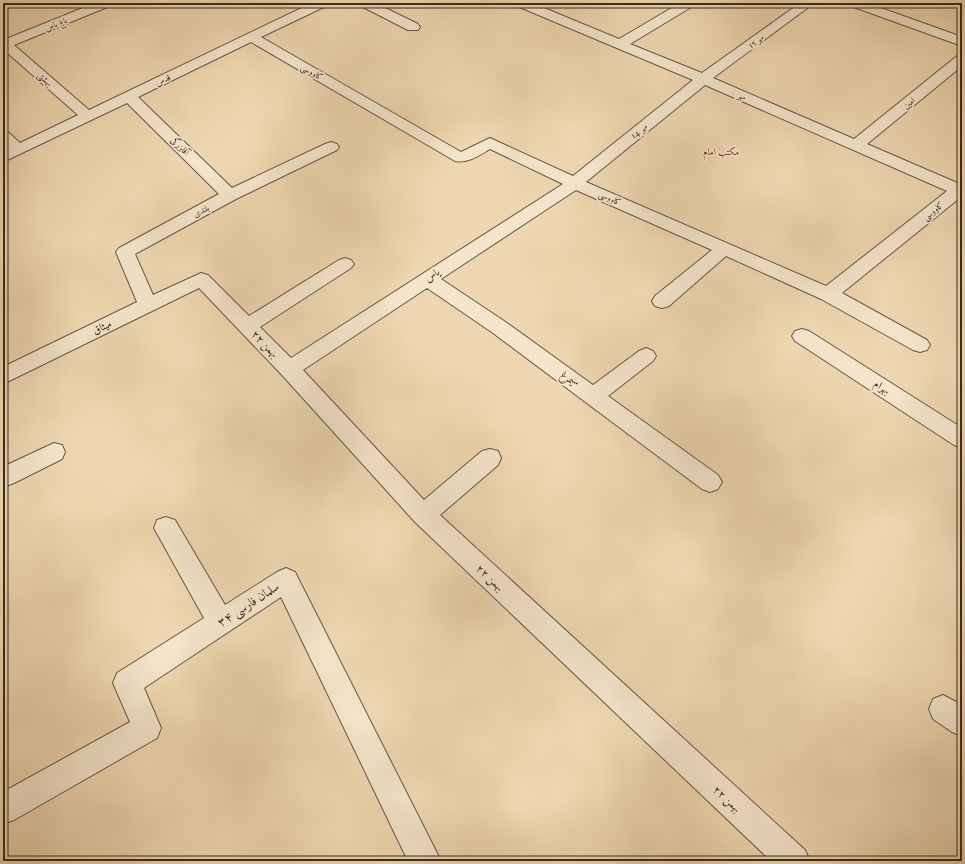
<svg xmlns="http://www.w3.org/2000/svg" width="965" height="864" font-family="'IM FELL French Canon',Amiri,serif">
<rect width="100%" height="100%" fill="#eed7b0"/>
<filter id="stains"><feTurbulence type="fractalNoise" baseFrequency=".005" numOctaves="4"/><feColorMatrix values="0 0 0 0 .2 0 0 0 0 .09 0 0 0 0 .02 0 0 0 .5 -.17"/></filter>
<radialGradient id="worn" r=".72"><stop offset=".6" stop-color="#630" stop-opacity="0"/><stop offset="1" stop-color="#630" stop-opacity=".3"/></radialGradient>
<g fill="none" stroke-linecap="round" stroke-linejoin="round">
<defs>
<path id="minor" d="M3,3H16L14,6L3,9Z
M95,3H112L110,6L14,45L89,110L312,3H328L326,6L261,37L461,152L490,138L573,176L693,80L517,6L515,3H532L619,39L680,3H695L693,6L630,44L702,73L800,3H814L713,78L854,139L957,56L962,55V66L867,144L962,185V196L842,293L927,340L930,345L927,350L920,352L913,350L821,299L726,256L669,306L662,308L655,306L652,301L655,296L712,250L576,190L441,279L507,323L593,385L639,351L646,348L653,351L656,356L653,361L608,396L718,475L722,482L718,489L710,492L702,489L493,333L427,288L303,370L424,500L482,451L490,449L498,451L501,458L498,465L440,515L805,850L810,861H771L415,522L282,375L199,288L3,384V367L137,302L116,252L119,248L219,194L127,103L3,162V151L8,148L3,143V130L8,132L20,143L78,115L3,49V38L6,39ZM251,42L455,161C467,164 480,155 490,149L563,184L291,358L260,327L351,268L354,264L351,260L345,258L339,260L249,316L208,275L201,273L153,295L135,254L236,199L337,150L339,147L337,144L331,142L325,144L232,188L138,97ZM705,85L947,191L826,286L586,182Z
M359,3H375L418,24L420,27L418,30H408L361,6Z
M849,3H867L962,37V46L851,6Z
M802,329L809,331L962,428V448L954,445L795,341L792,336L795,331Z
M54,443L62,445L65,452L62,459L14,483L6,486L3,485V461L9,464Z
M166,517L175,520L225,605L277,572L286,568L295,572L441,861H408L281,597L144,688L161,728L157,738L14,820L3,824V792L130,722L113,683L117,673L204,618L154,528L157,520Z
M943,695L962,705V736L952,732L933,719L929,709L933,699Z"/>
</defs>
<use href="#minor" stroke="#645743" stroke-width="2"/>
<use href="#minor" fill="#f4e5cc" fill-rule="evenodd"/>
</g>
<g text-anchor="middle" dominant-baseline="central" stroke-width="3.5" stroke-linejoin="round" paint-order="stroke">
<g font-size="9" fill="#362c1f" stroke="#f4e5cc">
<text transform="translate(56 24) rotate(-22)">باغ یاس</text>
<text transform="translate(756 41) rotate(-36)">مهر 15</text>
<text transform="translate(312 72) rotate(30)">کاووسی</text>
<text transform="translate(45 79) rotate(41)">بهشتی</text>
<text transform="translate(163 80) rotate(-26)">قدس</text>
<text transform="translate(742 96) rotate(24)">مهر</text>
<text transform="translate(909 103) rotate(-39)">امین</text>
<text transform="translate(639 131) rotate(-39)">مهر 14</text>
<text transform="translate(180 146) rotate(44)">آقابزرگی</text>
<text transform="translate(610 198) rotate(24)">کاووسی</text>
<text transform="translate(201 211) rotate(-28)">بلندی</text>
<text transform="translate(933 211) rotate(-38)">کاووسی</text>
</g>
<g font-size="10" fill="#7a1f14" stroke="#f4e5cc">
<text x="721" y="152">مکتب امام</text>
</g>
<g font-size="11" fill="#362c1f" stroke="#f4e5cc">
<text transform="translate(432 275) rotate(-33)">یاس</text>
<text transform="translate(102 327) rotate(-26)">میثاق</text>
<text transform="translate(265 344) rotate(46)">۲۲ بهمن</text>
<text transform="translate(570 379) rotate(36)">سیمرغ</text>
<text transform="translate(882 387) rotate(33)">بهرام</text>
<text transform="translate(490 578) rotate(43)">۲۲ بهمن</text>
<text transform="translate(727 799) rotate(43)">۲۲ بهمن</text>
</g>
<g font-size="13" fill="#362c1f" stroke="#f4e5cc">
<text transform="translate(248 604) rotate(-33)">سلمان فارسی ۳۴</text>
</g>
</g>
<rect width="965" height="864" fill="none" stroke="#eed7b0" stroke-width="16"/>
<rect x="4" y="4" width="957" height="856" fill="none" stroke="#362c1f" stroke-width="2"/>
<rect x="8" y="8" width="949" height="848" fill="none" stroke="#362c1f"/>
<rect width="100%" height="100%" filter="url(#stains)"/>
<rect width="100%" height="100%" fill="url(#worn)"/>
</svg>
